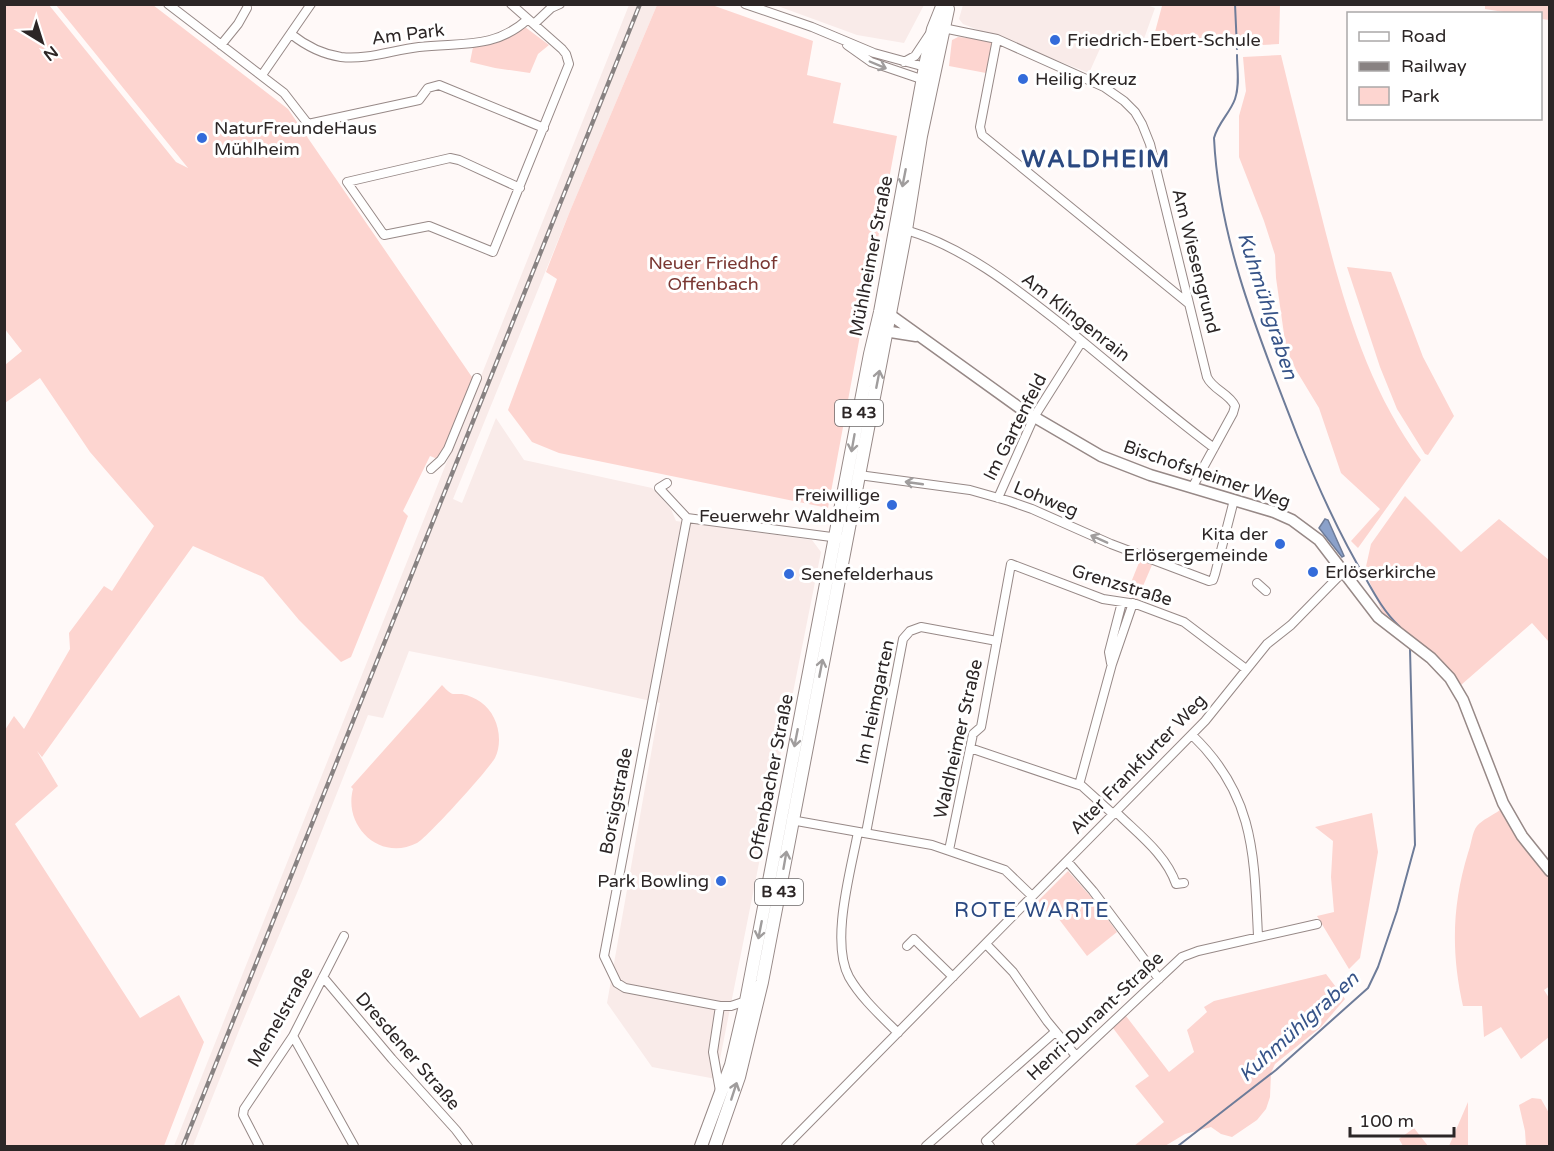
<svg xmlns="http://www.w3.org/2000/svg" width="1554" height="1151" font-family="'Varela Round',sans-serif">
<rect width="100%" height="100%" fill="#fff9f8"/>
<path fill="#f9ebe9" d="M1144,4L1155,8L1141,47L1107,33L1089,73L963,24L959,19L963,5Z
M629,5H657L570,211L453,499L462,503L496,418L524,460L652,488L671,509L676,521L812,540L821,552L716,1079L652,1067L607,1003L660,703L561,681L409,651L383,718L368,715L302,881L240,1028L193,1146H174Z
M775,5H924L904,43L857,35Z"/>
<path fill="#fdd5d0" d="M5,5H49L176,162L188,168L56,5H153L288,109L474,380L442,456L435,458L430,456L403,511L408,516L351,657L341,662L299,620L263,577L193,546L42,757L37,751L58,786L15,824L140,1018L179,995L204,1042L164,1146H5V730L14,716L24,729L70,649L69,633L104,586L112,591L154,526L90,452L40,378L5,403V365L22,351L4,328Z
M657,5H712L813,41L807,75L841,83L833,123L897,136L828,508L559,453L532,442L508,410L557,279L546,272L570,211Z
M1159,5H1280L1279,44L1243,46L1152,43L1162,6Z
M1485,5H1549V20L1541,19L1540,14L1510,13L1485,9Z
M525,27L549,45L538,54L530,73L495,68L470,62L473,47L511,36Z
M958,37L993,40L986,73L949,66L952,40Z
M1281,55C1293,105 1306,156 1319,206C1341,294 1366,387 1421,460L1358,548L1351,541L1380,509L1341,473L1319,408L1296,370L1286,348L1276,278L1275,255L1264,221L1239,157V116L1246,91L1243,57Z
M1347,267L1391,272L1423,357L1454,416L1428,455L1425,454L1397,409L1380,367Z
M1405,496L1461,552L1499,519L1549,560V642L1532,623L1461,685L1445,667L1386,621L1365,571L1371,544Z
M1140,560L1152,565L1137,600L1126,595Z
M442,685C445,688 449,693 453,694C456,694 459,694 462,694C476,697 488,705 494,718C500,730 501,746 495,758C489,769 427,838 417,843C380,862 343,826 353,789L351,787Z
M1500,810L1549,876L1550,986L1544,990L1549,998V1037L1521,1059L1501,1027L1484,1037L1482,1006H1463C1451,953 1452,905 1468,853C1471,846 1472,832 1477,826C1482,820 1493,815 1500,810Z
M1372,813L1378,852L1360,958L1349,969L1317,916L1334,912L1331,877L1333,841L1315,827Z
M1068,871L1092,898L1117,932L1087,956L1055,914L1052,917L1037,902Z
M1326,974L1345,999L1321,1027L1275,1064L1271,1073L1270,1097L1266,1109L1257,1120L1232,1137L1221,1134L1211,1127L1185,1134L1165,1146H1134L1164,1122L1135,1086L1149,1076L1113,1028L1126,1016L1169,1072L1194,1052L1187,1030L1207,1012L1204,1007L1214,1001Z
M1532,1098L1541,1099L1549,1113V1146H1526L1525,1131L1519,1105Z
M1468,1102V1146H1449Z
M1414,1128L1428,1146H1403L1399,1139Z"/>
<path fill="#8ba1ca" stroke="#6e7c99" stroke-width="1.5" d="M1325,519L1328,520L1344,556L1342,557L1319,528Z"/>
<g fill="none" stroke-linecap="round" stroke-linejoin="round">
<path stroke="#6e7c99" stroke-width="2" d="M1235,4L1237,49
M1237,55C1237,69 1240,85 1235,99C1230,113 1218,123 1214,138C1219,242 1260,339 1297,435C1317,485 1338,533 1366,579C1376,597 1385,613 1400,627
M1178,1146L1276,1070L1368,988L1378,967L1397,911L1415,845L1410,649"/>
<defs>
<path id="minor" d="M168,4L284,93L308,124L419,100L428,88L439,85L544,128
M511,4L562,49L566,54L569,64L493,252L429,226L384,235L347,182L450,158L459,160L520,188
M745,4L812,27L874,53L929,68
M534,24L551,8L560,4
M943,28L997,39L1104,87L1124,101L1135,112L1142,124L1150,144L1207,377C1213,390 1229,393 1235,406L1233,413L1192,488
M291,34C306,46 321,54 341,57C367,60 393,50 419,47C460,42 494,50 528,19
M997,39L980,127L982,135L1189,304
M221,45L238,24L247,8
M847,45L871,62L927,81
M904,62L915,56L929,35
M262,75L311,4
M906,230C964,247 1014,287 1061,324C1112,365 1162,409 1214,448
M431,469L441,460L448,449L477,378
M859,475L970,490L1009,501L1032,509L1111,544L1209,581L1213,580L1215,574L1234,500
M667,483L659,488L687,518
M998,498L1034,417L1082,341
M687,518L604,956L617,983L625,988L720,1006H731L746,1001
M687,518L839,538
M1257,583L1266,591
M1111,663L1109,652L1122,602
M1192,735C1255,795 1254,855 1258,936
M970,748L1082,786L1113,814
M1079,785L1112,664L1133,603
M1116,812C1137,833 1166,854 1176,884L1184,883
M791,820L932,845L1005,870L1032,896
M858,832C851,870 830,942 849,977C861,998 881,1016 898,1033
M866,833L903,639L910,631L921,627L997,641
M949,850L973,734L981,727L1011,564L1103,599L1136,604L1184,622L1246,669
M1067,861L1093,891L1159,979
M986,944L1013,972L1047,1021L1076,1056
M907,946L914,939L953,977
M323,977L392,1059L456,1130L468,1146
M293,1036L354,1146
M720,1091L713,1052L720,1006
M259,1146L243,1115L244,1109L293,1036L344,936
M786,1146L1205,721L1267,644L1291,625L1344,571
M926,1146L1055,1032
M990,1146L986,1141L1182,957L1198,951L1317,924"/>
<path id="tertiary" d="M883,312L889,314L1024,411L1101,456L1150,475L1274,512L1292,520L1319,540L1378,617L1431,658L1450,678L1463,700L1503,803L1522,836L1550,871
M878,330L916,336"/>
<path id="primary" d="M701,1146L731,1065L746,1001L870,354L880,312L926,61L933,29L943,4
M715,1146L739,1077L762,982L906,230L921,136L948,9"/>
</defs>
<use href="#minor" stroke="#978987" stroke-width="10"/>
<use href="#tertiary" stroke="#978987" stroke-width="13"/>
<use href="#primary" stroke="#978987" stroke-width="14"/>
<use href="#minor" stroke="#fff" stroke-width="8"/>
<use href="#tertiary" stroke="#fff" stroke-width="10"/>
<use href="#primary" stroke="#fff" stroke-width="12"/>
<defs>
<path id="rail" d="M183,1146L640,4"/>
</defs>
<use href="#rail" stroke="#888282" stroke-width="4.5"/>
<use href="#rail" stroke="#fff" stroke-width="2" stroke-dasharray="7" stroke-linecap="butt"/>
</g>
<defs><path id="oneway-shaft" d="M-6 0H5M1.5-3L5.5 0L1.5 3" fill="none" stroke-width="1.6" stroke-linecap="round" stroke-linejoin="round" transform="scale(1.5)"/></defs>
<g stroke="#a09d9d">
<use href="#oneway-shaft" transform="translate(878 65) rotate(23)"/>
<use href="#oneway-shaft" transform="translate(904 178) rotate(101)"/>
<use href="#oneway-shaft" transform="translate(878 379) rotate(-79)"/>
<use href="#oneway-shaft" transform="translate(853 443) rotate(100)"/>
<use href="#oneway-shaft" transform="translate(914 483) rotate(-172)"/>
<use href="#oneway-shaft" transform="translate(1099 539) rotate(-156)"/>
<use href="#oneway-shaft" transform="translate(821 668) rotate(-79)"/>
<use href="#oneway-shaft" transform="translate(796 738) rotate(101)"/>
<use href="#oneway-shaft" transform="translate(785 860) rotate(-80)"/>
<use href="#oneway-shaft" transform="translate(760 930) rotate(101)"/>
<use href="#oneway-shaft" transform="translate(734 1091) rotate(-72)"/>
</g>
<g fill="#336bda" stroke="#fff" stroke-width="2">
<circle cx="1055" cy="40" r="6"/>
<circle cx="1023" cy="79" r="6"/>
<circle cx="202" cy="138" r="6"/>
<circle cx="892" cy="505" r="6"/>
<circle cx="1280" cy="544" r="6"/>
<circle cx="1313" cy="572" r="6"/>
<circle cx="789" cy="574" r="6"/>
<circle cx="721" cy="881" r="6"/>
</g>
<g text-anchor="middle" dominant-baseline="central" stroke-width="6" stroke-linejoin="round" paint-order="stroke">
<g fill="#fff" stroke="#6b6767" stroke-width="1.5">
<rect x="835" y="400" width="48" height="26" rx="4.5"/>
<rect x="755" y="879" width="48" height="26" rx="4.5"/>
</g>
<g font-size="16" font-weight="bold" fill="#2c2626">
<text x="859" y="413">B 43</text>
<text x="779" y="892">B 43</text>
</g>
<g font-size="18" fill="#2c2626" stroke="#fff">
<text transform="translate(408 34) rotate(-7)">Am Park</text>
<text transform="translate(871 256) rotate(-79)">Mühlheimer Straße</text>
<text transform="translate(1196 261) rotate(76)">Am Wiesengrund</text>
<text transform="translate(1076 317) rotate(38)">Am Klingenrain</text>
<text transform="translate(1015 427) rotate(-63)">Im Gartenfeld</text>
<text transform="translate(1207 474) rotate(19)">Bischofsheimer Weg</text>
<text transform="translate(1046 499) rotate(22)">Lohweg</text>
<text transform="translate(1122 585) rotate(17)">Grenzstraße</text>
<text transform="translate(875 702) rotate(-78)">Im Heimgarten</text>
<text transform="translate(958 739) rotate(-77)">Waldheimer Straße</text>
<text transform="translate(1138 764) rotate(-46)">Alter Frankfurter Weg</text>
<text transform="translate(771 777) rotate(-79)">Offenbacher Straße</text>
<text transform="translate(616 801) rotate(-79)">Borsigstraße</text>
<text transform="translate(1095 1016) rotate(-43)">Henri-Dunant-Straße</text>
<text transform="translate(280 1017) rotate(-60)">Memelstraße</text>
<text transform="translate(408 1051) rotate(49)">Dresdener Straße</text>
</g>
<g font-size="18" fill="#2c2626" stroke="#fff" text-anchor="start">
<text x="1067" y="40">Friedrich-Ebert-Schule</text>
<text x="1035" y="79">Heilig Kreuz</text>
<text x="214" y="128">NaturFreundeHaus<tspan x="214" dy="21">Mühlheim</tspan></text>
<text x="880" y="495" text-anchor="end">Freiwillige<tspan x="880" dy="21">Feuerwehr Waldheim</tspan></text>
<text x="1268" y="534" text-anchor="end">Kita der<tspan x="1268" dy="21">Erlösergemeinde</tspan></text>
<text x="1325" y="572">Erlöserkirche</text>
<text x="801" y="574">Senefelderhaus</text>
<text x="709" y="881" text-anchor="end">Park Bowling</text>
</g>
<g font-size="18" fill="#7a3732" stroke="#fff">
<text x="713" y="263">Neuer Friedhof<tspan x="713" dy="21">Offenbach</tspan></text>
</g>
<g font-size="20" font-style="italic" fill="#365388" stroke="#fff">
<text transform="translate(1267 306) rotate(72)">Kuhmühlgraben</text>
<text transform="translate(1299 1027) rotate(-42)">Kuhmühlgraben</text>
</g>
<g font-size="21" letter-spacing="1.5" fill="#2b4981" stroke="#fff">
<text x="1032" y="910">ROTE WARTE</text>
</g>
<g font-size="24" font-weight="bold" letter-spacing="1.5" fill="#2b4981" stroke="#fff">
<text x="1096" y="159">WALDHEIM</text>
</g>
</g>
<rect width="1554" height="1151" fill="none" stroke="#2c2626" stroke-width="12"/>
<rect x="1347" y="12" width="195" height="108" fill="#ffffff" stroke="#aba8a8" stroke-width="1.5"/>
<rect x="1359" y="32" width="30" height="9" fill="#ffffff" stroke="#aba8a8" stroke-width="1.5"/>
<text x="1401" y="42" font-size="18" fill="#2c2626">Road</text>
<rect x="1359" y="62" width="30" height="9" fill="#888282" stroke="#aba8a8" stroke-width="1.5"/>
<text x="1401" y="72" font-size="18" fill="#2c2626">Railway</text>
<rect x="1359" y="87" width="30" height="18" fill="#fdd5d0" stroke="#aba8a8" stroke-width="1.5"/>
<text x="1401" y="102" font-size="18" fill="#2c2626">Park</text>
<g transform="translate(42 42) rotate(142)" stroke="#ffffff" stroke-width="4.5" paint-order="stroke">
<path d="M0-4.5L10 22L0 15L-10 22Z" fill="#2c2626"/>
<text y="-9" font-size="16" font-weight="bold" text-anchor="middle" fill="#2c2626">N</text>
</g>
<path d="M1350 1127v9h104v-9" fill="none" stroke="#2c2626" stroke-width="3"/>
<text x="1359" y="1127" font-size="18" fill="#2c2626" stroke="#ffffff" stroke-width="4.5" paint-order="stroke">100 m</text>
</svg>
